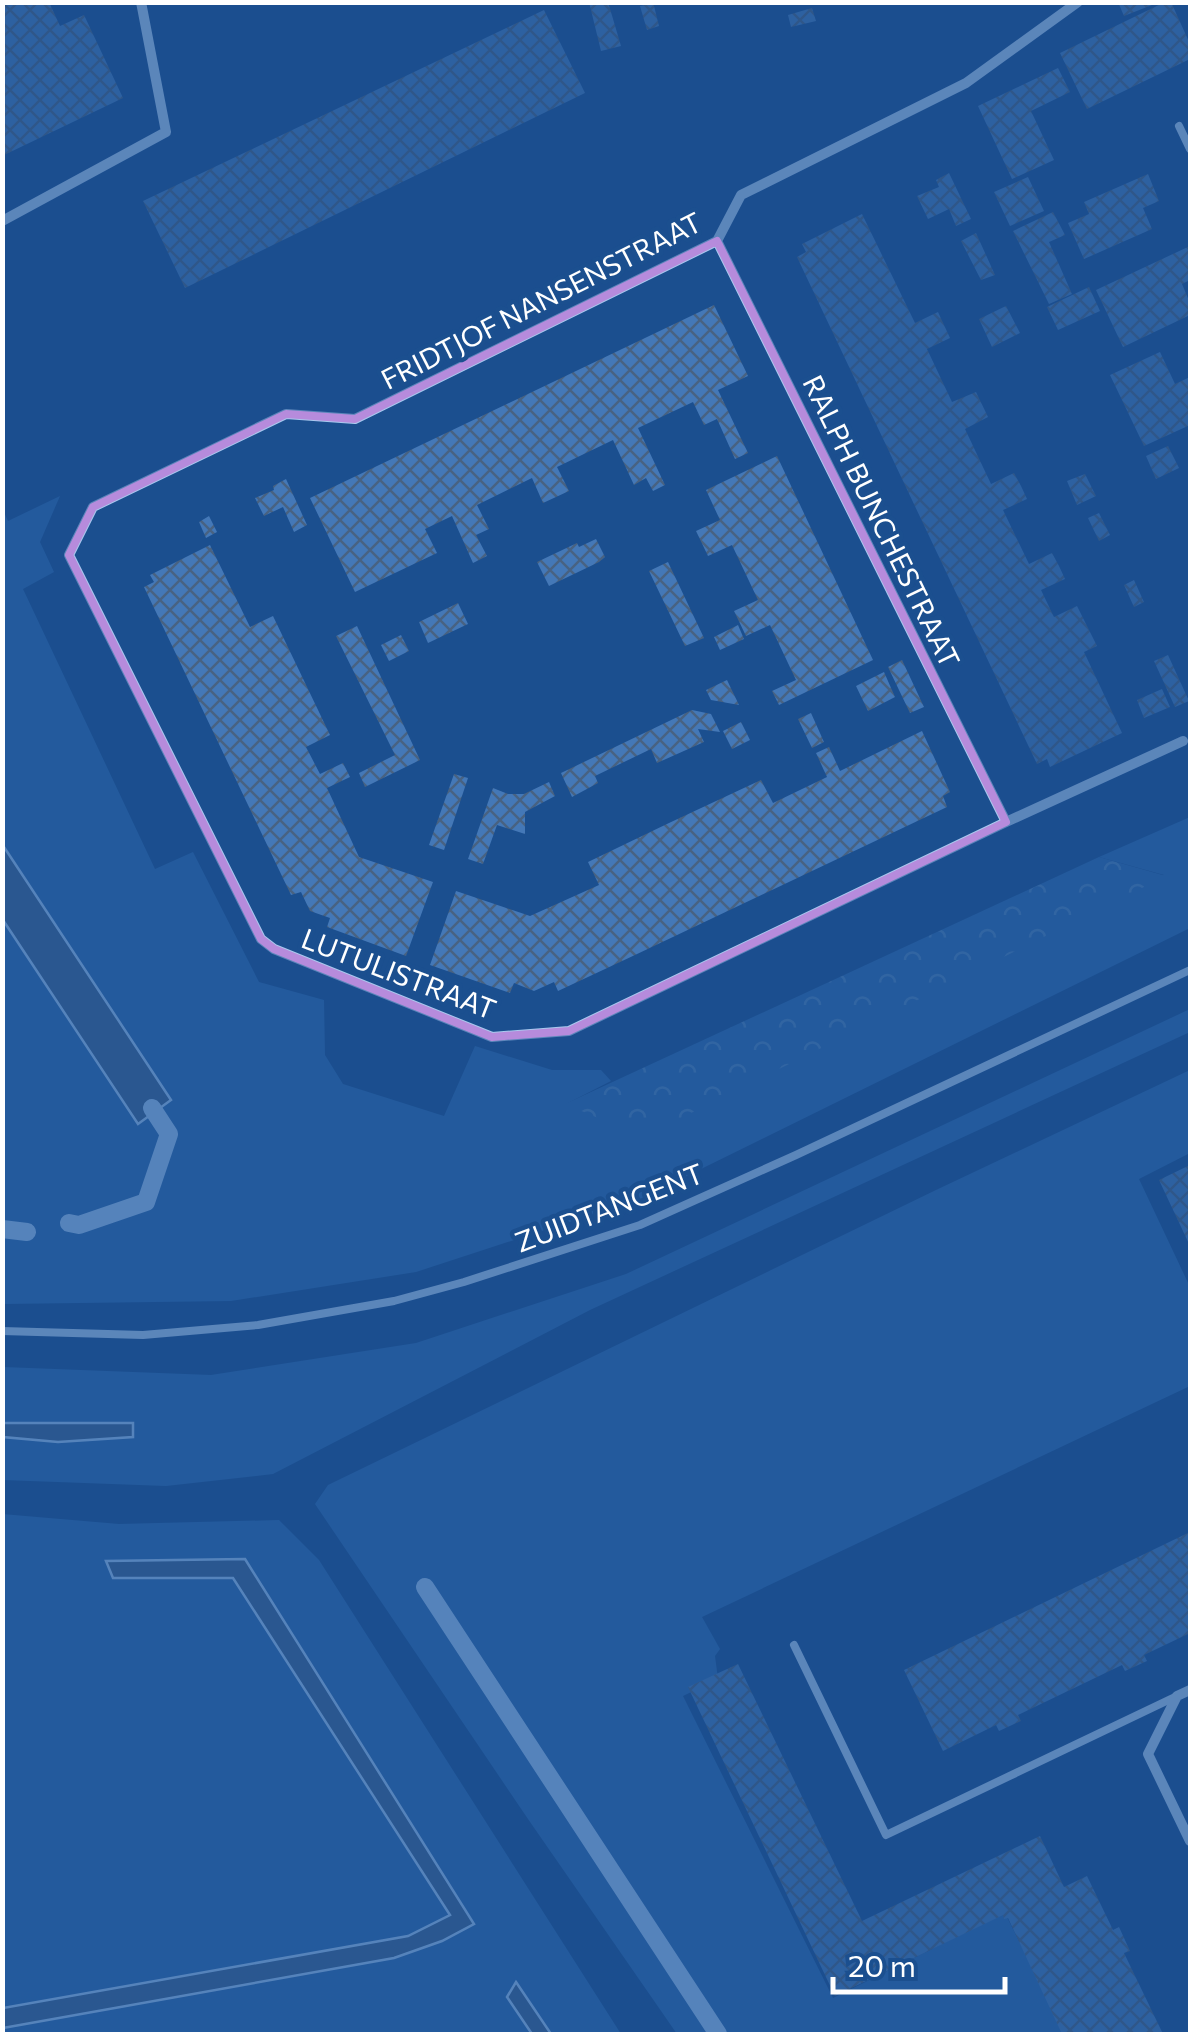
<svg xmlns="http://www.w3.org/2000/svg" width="1193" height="2037" font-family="Commissioner,sans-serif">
<defs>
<pattern id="forest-crowns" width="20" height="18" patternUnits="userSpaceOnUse" patternTransform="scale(2.5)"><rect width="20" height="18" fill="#2e69ad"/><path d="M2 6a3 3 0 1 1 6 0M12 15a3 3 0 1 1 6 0" fill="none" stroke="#4d80b9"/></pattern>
<pattern id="building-cross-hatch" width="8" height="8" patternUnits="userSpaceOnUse" patternTransform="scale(2.5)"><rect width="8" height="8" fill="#4478b7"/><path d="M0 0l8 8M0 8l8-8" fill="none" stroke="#486282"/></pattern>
</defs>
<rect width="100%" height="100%" fill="#1b4f8f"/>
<path fill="#2e69ad" d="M60,496L40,542L54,572L23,589L155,869L193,852L259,982L324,1000L325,1055L343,1084L444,1116L475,1046L552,1070H601L611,1081L566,1104L1164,875L1099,857L1190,817V928L640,1199L416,1272L231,1301L3,1304L2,920L138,1124L171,1100L3,844V510L8,521Z
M1190,1009V1032L590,1310L273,1474L166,1486L3,1480V1437L58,1442L132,1437L133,1424L3,1423V1367L211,1375L416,1343L626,1274Z
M1190,1070V1153L1139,1179L1190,1287V1386L702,1617L720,1649L715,1656L718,1679L683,1696L833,1998L1005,1913L1065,2034H677L528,1819L315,1504L328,1485L936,1190Z
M2,1514L119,1524L279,1520L319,1560L621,2034H3Z"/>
<path fill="url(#forest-crowns)" d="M1099,857L1166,876L643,1137L565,1104Z"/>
<path fill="#3c6290" stroke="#9cc4f0" stroke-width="2.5" d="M2,844L171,1100L138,1124L3,920Z
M2,1423H133V1437L58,1442L3,1437Z
M245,1559L474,1924L442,1941L394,1958L3,2028V2008L408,1936L450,1915L233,1578H113L106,1561Z
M516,1982L551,2034H532L507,1997Z"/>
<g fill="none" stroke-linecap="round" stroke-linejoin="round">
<path stroke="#9cc4f0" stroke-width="18" d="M69,1223L79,1225L146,1202L169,1134L152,1108
M2,1229L27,1232
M425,1587L718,2034"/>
</g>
<path fill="url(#building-cross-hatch)" d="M2,2H49L60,26L84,15L123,98L2,156Z
M589,2H608L621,46L601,51Z
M644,2H653L659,26L647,30L640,6L645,5Z
M1118,2H1157V3L1124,16Z
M1165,2H1171L1190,44V59L1087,109L1060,53Z
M812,8L816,21L791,27L788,15Z
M544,10L585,93L185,288L143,201Z
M1058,68L1070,92L1031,111L1054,160L1012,179L978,106Z
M949,173L971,219L956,226L949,209L928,219L917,196L939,187L936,180Z
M1148,174L1159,201L1143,208L1152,229L1084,259L1068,223L1089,214L1084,202Z
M1028,177L1044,211L1010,226L994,192Z
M1053,212L1065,235L1049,242L1072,294L1049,304L1013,231Z
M862,214L915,323L938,312L950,338L927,349L952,402L976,392L988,417L965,429L991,484L1014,473L1021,486L1027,499L1003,510L1029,564L1052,553L1059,566L1065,579L1041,590L1054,617L1077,606L1097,646L1084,652L1122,733L1050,767L1047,759L1037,764L797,257L806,252L802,244Z
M976,233L995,275L981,280L961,241Z
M1190,246V280L1182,284L1190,303V315L1123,347L1096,290Z
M1089,287L1100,311L1058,330L1047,307Z
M714,305L748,376L718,390L748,453L735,459L717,419L704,425L693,402L638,428L665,485L653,491L646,478L634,485L613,440L557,467L569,491L543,503L532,478L477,505L489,529L476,535L487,556L473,563L452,516L425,529L437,553L355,592L310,498Z
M1006,306L1020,333L992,347L979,319Z
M1160,352L1175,384L1190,377V425L1144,446L1110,375Z
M1168,446L1179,468L1156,479L1146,456Z
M777,456L873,660L779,705L772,691L796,680L770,625L746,636L734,611L758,600L732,545L708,556L696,531L720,520L706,490Z
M1085,474L1096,496L1077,505L1067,481Z
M286,479L307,525L294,532L283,507L264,516L255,498L274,490L273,486Z
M1099,513L1110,535L1099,541L1088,518Z
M209,516L217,532L206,538L199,522Z
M596,539L605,557L599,562L549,586L537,562L577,543L579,547Z
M210,545L250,627L273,616L330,735L306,747L320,774L343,763L350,777L327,788L359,857L433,882L406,956L327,927L330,918L310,911L301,892L291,895L144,587L154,582L150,575Z
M668,562L704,638L685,646L649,571Z
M1134,580L1144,602L1134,607L1124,585Z
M458,603L468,624L428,643L419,622Z
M738,625L744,639L720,650L714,637Z
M357,626L420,760L365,787L359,773L395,755L336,636Z
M401,635L409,651L389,661L381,645Z
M1168,655L1189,701L1175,707L1154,661Z
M902,660L924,707L910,713L888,667Z
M884,672L895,697L868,711L856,686Z
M727,680L739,705L711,700L706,690Z
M1162,689L1170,707L1144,718L1137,700Z
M692,710L711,714L720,732L698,729L704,742L657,763L651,749L595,776L598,783L572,797L561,773Z
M811,713L824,742L812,748L798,719Z
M741,722L750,740L732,749L723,731Z
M922,731L950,792L943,796L947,807L635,955L558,991L554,982L534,991L514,983L510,993L430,965L456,891L530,916L599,885L588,862L669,823L761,780L773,803L827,777L816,753L829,747L840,771Z
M454,774L468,778L444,850L429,845Z
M549,782L555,796L525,812V834L497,825L483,864L468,859L493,788L508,794H524Z
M1190,1165V1246L1159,1180Z
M1190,1532V1633L1144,1655L1147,1661L1125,1671L1122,1665L1018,1715L1021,1721L999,1731L996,1725L943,1751L904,1670Z
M738,1664L862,1921L1040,1836L1064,1887L1087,1876L1113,1930L1119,1927L1130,1951L1124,1953L1163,2034H1062L1008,1918L1004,1919L1003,1915L835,1996L688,1687Z"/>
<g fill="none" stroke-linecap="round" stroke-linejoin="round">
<path stroke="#a9c9ee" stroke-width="8" d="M1179,126L1190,149
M2,1331L143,1335L258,1325L394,1301L464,1282L640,1225L796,1155L1190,970
M794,1645L886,1835L1177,1696"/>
<path stroke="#a9c9ee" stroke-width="10" d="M1078,2L966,83L741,195L717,241L355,419L286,414L93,507L69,555L261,939L274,949L492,1037L569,1031L1006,822L1183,741
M2,221L166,132L141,2
M717,241L1006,822
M1190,1690L1177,1696L1148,1754L1190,1841"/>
</g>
<path d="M0 0H1193V2037H0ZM717,241L1006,822L569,1031L492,1037L274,949L261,939L69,555L93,507L286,414L355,419Z" fill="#1b4f8f" fill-opacity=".55" fill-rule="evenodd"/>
<path fill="none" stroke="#b68bdc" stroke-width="8" stroke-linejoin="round" d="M717,241L1006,822L569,1031L492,1037L274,949L261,939L69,555L93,507L286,414L355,419Z"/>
<g text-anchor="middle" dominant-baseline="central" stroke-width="9" stroke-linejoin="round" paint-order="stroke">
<g font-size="28" fill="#fff" stroke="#1b4f8f">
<text transform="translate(541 300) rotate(-27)">FRIDTJOF NANSENSTRAAT</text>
<text transform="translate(882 521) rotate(64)">RALPH BUNCHESTRAAT</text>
<text transform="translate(399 973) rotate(21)">LUTULISTRAAT</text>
<text transform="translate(609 1207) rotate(-21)">ZUIDTANGENT</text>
</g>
</g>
<rect width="1193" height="2037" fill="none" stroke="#ffffff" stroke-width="10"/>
<path d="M833 1977v15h172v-15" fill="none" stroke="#ffffff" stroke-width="5"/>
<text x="848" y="1977" font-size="30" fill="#ffffff" stroke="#1b4f8f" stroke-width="8" paint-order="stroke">20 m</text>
</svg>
